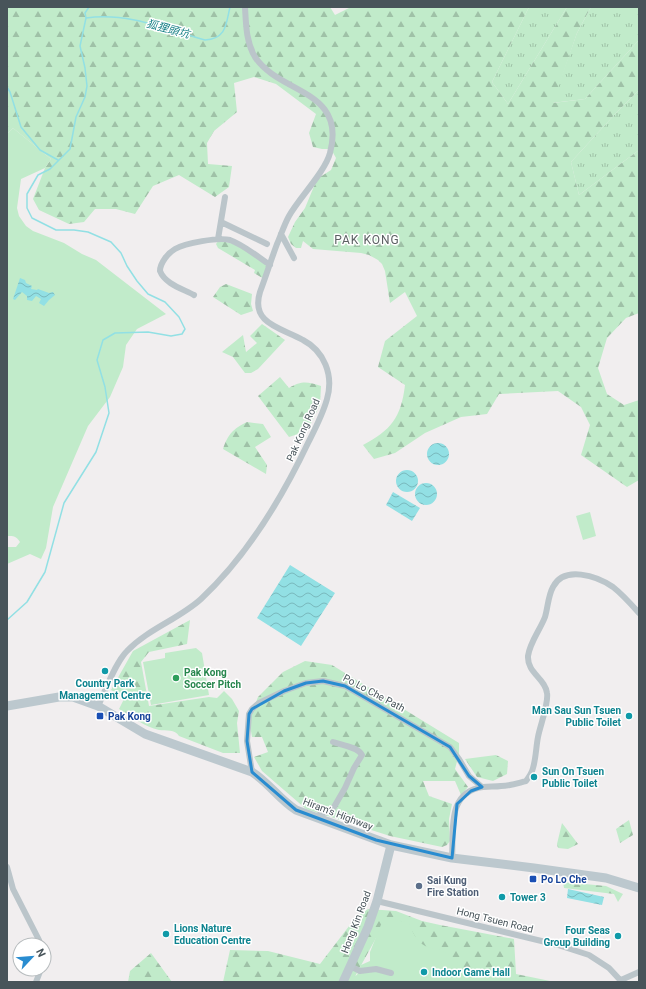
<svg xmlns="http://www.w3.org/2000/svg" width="646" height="989" font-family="Roboto,'Noto Sans TC',sans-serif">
<defs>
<pattern id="grass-tufts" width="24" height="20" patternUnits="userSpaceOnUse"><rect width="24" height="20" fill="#c1ebca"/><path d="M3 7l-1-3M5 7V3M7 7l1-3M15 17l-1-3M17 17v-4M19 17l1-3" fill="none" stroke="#9fc1a7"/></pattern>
<pattern id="forest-firs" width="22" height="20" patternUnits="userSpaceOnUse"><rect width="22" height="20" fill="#c1ebca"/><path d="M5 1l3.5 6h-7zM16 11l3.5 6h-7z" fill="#9fc1a7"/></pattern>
<pattern id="water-waves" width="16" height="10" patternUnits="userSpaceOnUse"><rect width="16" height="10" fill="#92e0e4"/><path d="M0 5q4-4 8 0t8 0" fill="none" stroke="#79b8bc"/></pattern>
</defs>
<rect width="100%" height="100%" fill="#f1eeef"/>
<path fill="url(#grass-tufts)" d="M529,7H567L508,104L492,82Z
M591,7H639V40L585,99L552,103L577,33Z
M639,90V150L579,195L571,162L616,113Z"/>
<path fill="url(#forest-firs)" d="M7,7H330L335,15L351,7H529L492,82L508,104L567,7H591L577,33L553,103L585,99L639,40V90L616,113L571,162L579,195L639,150V313L626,318L607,338L598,368L607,394L624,405L639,400V480L627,487L581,455L590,425L581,407L558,391L499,394L487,414L461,417L425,433L395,453L374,459L363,445C391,430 401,418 405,385L378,367L385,341L417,316L405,292L390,303L385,271L382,264L378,260L369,255L361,253L313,249L303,241L301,248H296L291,244L288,237L295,222L305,208L317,179L331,170L336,158L331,149H322L313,147L309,133L316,114L276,84L254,77L234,83L237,112L214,131L207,143L208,164L232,166L229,187L215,197L179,175L153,186L135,214L116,209H95L84,222L69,224L39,210L33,199L45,168L51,159L13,128L7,134Z
M219,240L237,245L269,266L264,279L254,273L255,270L218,248L216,244Z
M226,284L252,294L251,304L253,311L241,315L213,297L220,287Z
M262,324L285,340L258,369L251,373H245L233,357L222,352L243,335L246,352L257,343L250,336Z
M280,377L289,388C302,380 308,382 321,386L320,405L307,431L289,437L258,396Z
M247,422L263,424L271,437L255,447L267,465L266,474L223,449C228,434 233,429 247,422Z
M190,620L187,644L149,652L141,662L149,706L209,697L217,698L224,691L232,699L239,711L237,723L240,753H223L179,736C175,729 166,731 159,730C145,727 131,716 119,709L125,697L111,690L133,651Z
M305,661L332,665L459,743V754L455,769L468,787L461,795L455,781H423L429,796L452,804L449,819L450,841L447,845L442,847L390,836L306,809L262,771L254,757L268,752L262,737H252L249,720L258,697L283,672Z
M496,755L508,761L507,774L493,781L477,777L465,759Z
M629,820L633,835L620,843L616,829Z
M562,823L578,844L568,849L558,848L557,844Z
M563,882L606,886L623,894L618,902L614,894L564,888Z
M368,909L396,911L422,921L440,925L514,939L516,974L555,982H460L376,938L352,982H223L230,950L268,951L320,964L356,917Z
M151,953L172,982H128L130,971Z"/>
<path fill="#c1ebca" d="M13,128L51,159L45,168L21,179L17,208L19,216L26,226L33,231L64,243L82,254L96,260L166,314L137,329L126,345L123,367L110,397L88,426L53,507L46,548L41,559L30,554L7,564V547H16L20,542C16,536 14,536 7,536V134Z
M590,512L596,536L583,540L576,516Z
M196,648L202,653L209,695L151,705L143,662L165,658V653Z
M384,917L409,923C411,929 416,940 422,944C430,950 442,948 450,955C459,963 465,973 471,982H345L347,979L357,975L361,965L370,961V952Z"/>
<path fill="url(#water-waves)" d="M20,278L25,280L26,283L32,286L31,289L37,290L38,289L49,293L53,292L55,295L49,300L44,306L39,303L41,299L36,296L32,301L27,300V296L22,292L15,300L13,299Z
M427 454a11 11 0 1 1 22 0a11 11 0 1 1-22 0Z
M396 481a11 11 0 1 1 22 0a11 11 0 1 1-22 0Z
M415 494a11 11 0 1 1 22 0a11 11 0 1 1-22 0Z
M393,492L420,508L412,521L386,505Z
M290,565L335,593L301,646L257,618Z
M568,889L604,897L602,905L567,898Z"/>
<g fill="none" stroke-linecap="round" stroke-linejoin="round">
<path stroke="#92e0e4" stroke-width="1.5" d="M86,18C128,12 166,29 205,40C227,39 226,23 230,7
M7,87L10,92L21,127L40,150L58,160
M7,620L27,602L45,572L64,503L96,452L109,413L105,387L97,360L103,340L115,333L148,332L171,336L182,334L185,329L179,317L165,302L148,294L137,281L127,266L121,253L111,242L88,232L74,230H56L32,218L27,208V194L38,175L50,169L70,149L76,117L85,97L87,86L85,68L80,46L86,18L85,13L89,7"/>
<path stroke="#bbc5ca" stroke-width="6" d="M221,222L267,244
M281,234L294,258
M218,239L225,197
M194,295C183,289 165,284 160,271C160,263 168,253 175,249C185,243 219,237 230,240C244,245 258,257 270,265
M98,706C106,690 115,663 127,651C148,629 179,619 201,599C248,555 281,500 308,443C315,429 323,414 327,399C334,375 324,351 303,340C282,328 250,324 260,292C266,276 271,260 277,244C281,235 284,225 289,216C299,198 325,172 330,153C347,89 279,94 255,57C246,42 246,24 245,7
M252,772L247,741L249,714L252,709L259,703L284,691L306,683L323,681L345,686L450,747L459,759L469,776L482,787
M314,817L329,811L334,807L345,788L354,768L362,755C358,747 342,745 333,742
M452,858C454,831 446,792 483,787C489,786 495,787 501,786C510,786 518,783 526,781C529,777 532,773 533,768C536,758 536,747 538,737C540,726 549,703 547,693C545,678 527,673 528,656C530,642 540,630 545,617C548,607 548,596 553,587C564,565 597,576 613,587C622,594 631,604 639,613
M7,867L13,889L39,940L40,945
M377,901L558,945L589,955L609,968L622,982
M44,960V962
M350,966L360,971L376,969L391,973
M621,980L639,972
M36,982L41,969"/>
<path stroke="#bcc8ce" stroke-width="9" d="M7,706L59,697H73L98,706L145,734L252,772C269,783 279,799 296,810L391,845L452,858L534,868L606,878L639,888
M343,982L368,927L377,901L391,845"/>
</g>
<path fill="none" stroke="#298cd0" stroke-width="3" stroke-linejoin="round" d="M323,681L345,686L450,747L469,776L482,787L471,791L457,804L452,858L376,840L296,810L252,772L247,741L249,714L252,709L284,691L306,683Z"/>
<g fill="#0f9aa8" stroke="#fff" stroke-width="1.5">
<circle cx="105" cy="671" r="4"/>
<circle cx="629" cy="716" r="4"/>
<circle cx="534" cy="777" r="4"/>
<circle cx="502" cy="897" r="4"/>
<circle cx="166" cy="934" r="4"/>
<circle cx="618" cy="936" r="4"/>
<circle cx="424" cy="972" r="4"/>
</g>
<circle fill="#2e9e5b" stroke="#fff" stroke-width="1.5" cx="176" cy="678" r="4"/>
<g fill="#1a4fb4" stroke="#fff" stroke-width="1.5">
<rect x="96" y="712" width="8" height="8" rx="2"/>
<rect x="529" y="875" width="8" height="8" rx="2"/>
</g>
<circle fill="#5c6f8a" stroke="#fff" stroke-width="1.5" cx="419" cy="886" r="4"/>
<g text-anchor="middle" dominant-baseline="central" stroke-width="3" stroke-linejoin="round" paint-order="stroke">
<g font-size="10" fill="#48545a" stroke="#fff">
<text transform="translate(303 430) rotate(-66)">Pak Kong Road</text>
<text transform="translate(374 693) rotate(28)">Po Lo Che Path</text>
<text transform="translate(338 814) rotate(21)">Hiram's Highway</text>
<text transform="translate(495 920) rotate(14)">Hong Tsuen Road</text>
<text transform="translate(356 922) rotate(-69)">Hong Kin Road</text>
</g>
<g font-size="10" font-weight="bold" fill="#27864d" stroke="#fff" text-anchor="start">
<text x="184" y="672">Pak Kong<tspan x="184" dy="12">Soccer Pitch</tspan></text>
</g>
<g font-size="10" font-weight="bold" fill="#0d838f" stroke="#fff" text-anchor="start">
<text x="105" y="683" text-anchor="middle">Country Park<tspan x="105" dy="12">Management Centre</tspan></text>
<text x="621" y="710" text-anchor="end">Man Sau Sun Tsuen<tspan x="621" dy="12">Public Toilet</tspan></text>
<text x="542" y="771">Sun On Tsuen<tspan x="542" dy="12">Public Toilet</tspan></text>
<text x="510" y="897">Tower 3</text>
<text x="174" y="928">Lions Nature<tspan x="174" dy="12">Education Centre</tspan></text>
<text x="610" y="930" text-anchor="end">Four Seas<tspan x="610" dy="12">Group Building</tspan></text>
<text x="432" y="972">Indoor Game Hall</text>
</g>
<g font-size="10" font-weight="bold" fill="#164399" stroke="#fff" text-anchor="start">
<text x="108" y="716">Pak Kong</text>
<text x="541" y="879">Po Lo Che</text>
</g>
<g font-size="10" font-weight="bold" fill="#4e5e75" stroke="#fff" text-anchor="start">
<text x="427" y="880">Sai Kung<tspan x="427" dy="12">Fire Station</tspan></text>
</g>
<g font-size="11" font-style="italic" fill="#188187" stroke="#fff">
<text transform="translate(168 29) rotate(15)">狐狸頭坑</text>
</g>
<g font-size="12" letter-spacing="1" fill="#5c6063" stroke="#fff">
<text x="367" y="240">PAK KONG</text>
</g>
</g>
<rect width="646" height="989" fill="none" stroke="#48545a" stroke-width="16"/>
<g transform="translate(32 957) rotate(64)"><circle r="19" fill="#ffffff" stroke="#b6bbbd"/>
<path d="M0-3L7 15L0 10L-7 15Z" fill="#298cd0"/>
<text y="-6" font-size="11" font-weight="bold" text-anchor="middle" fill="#48545a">N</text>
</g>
</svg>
